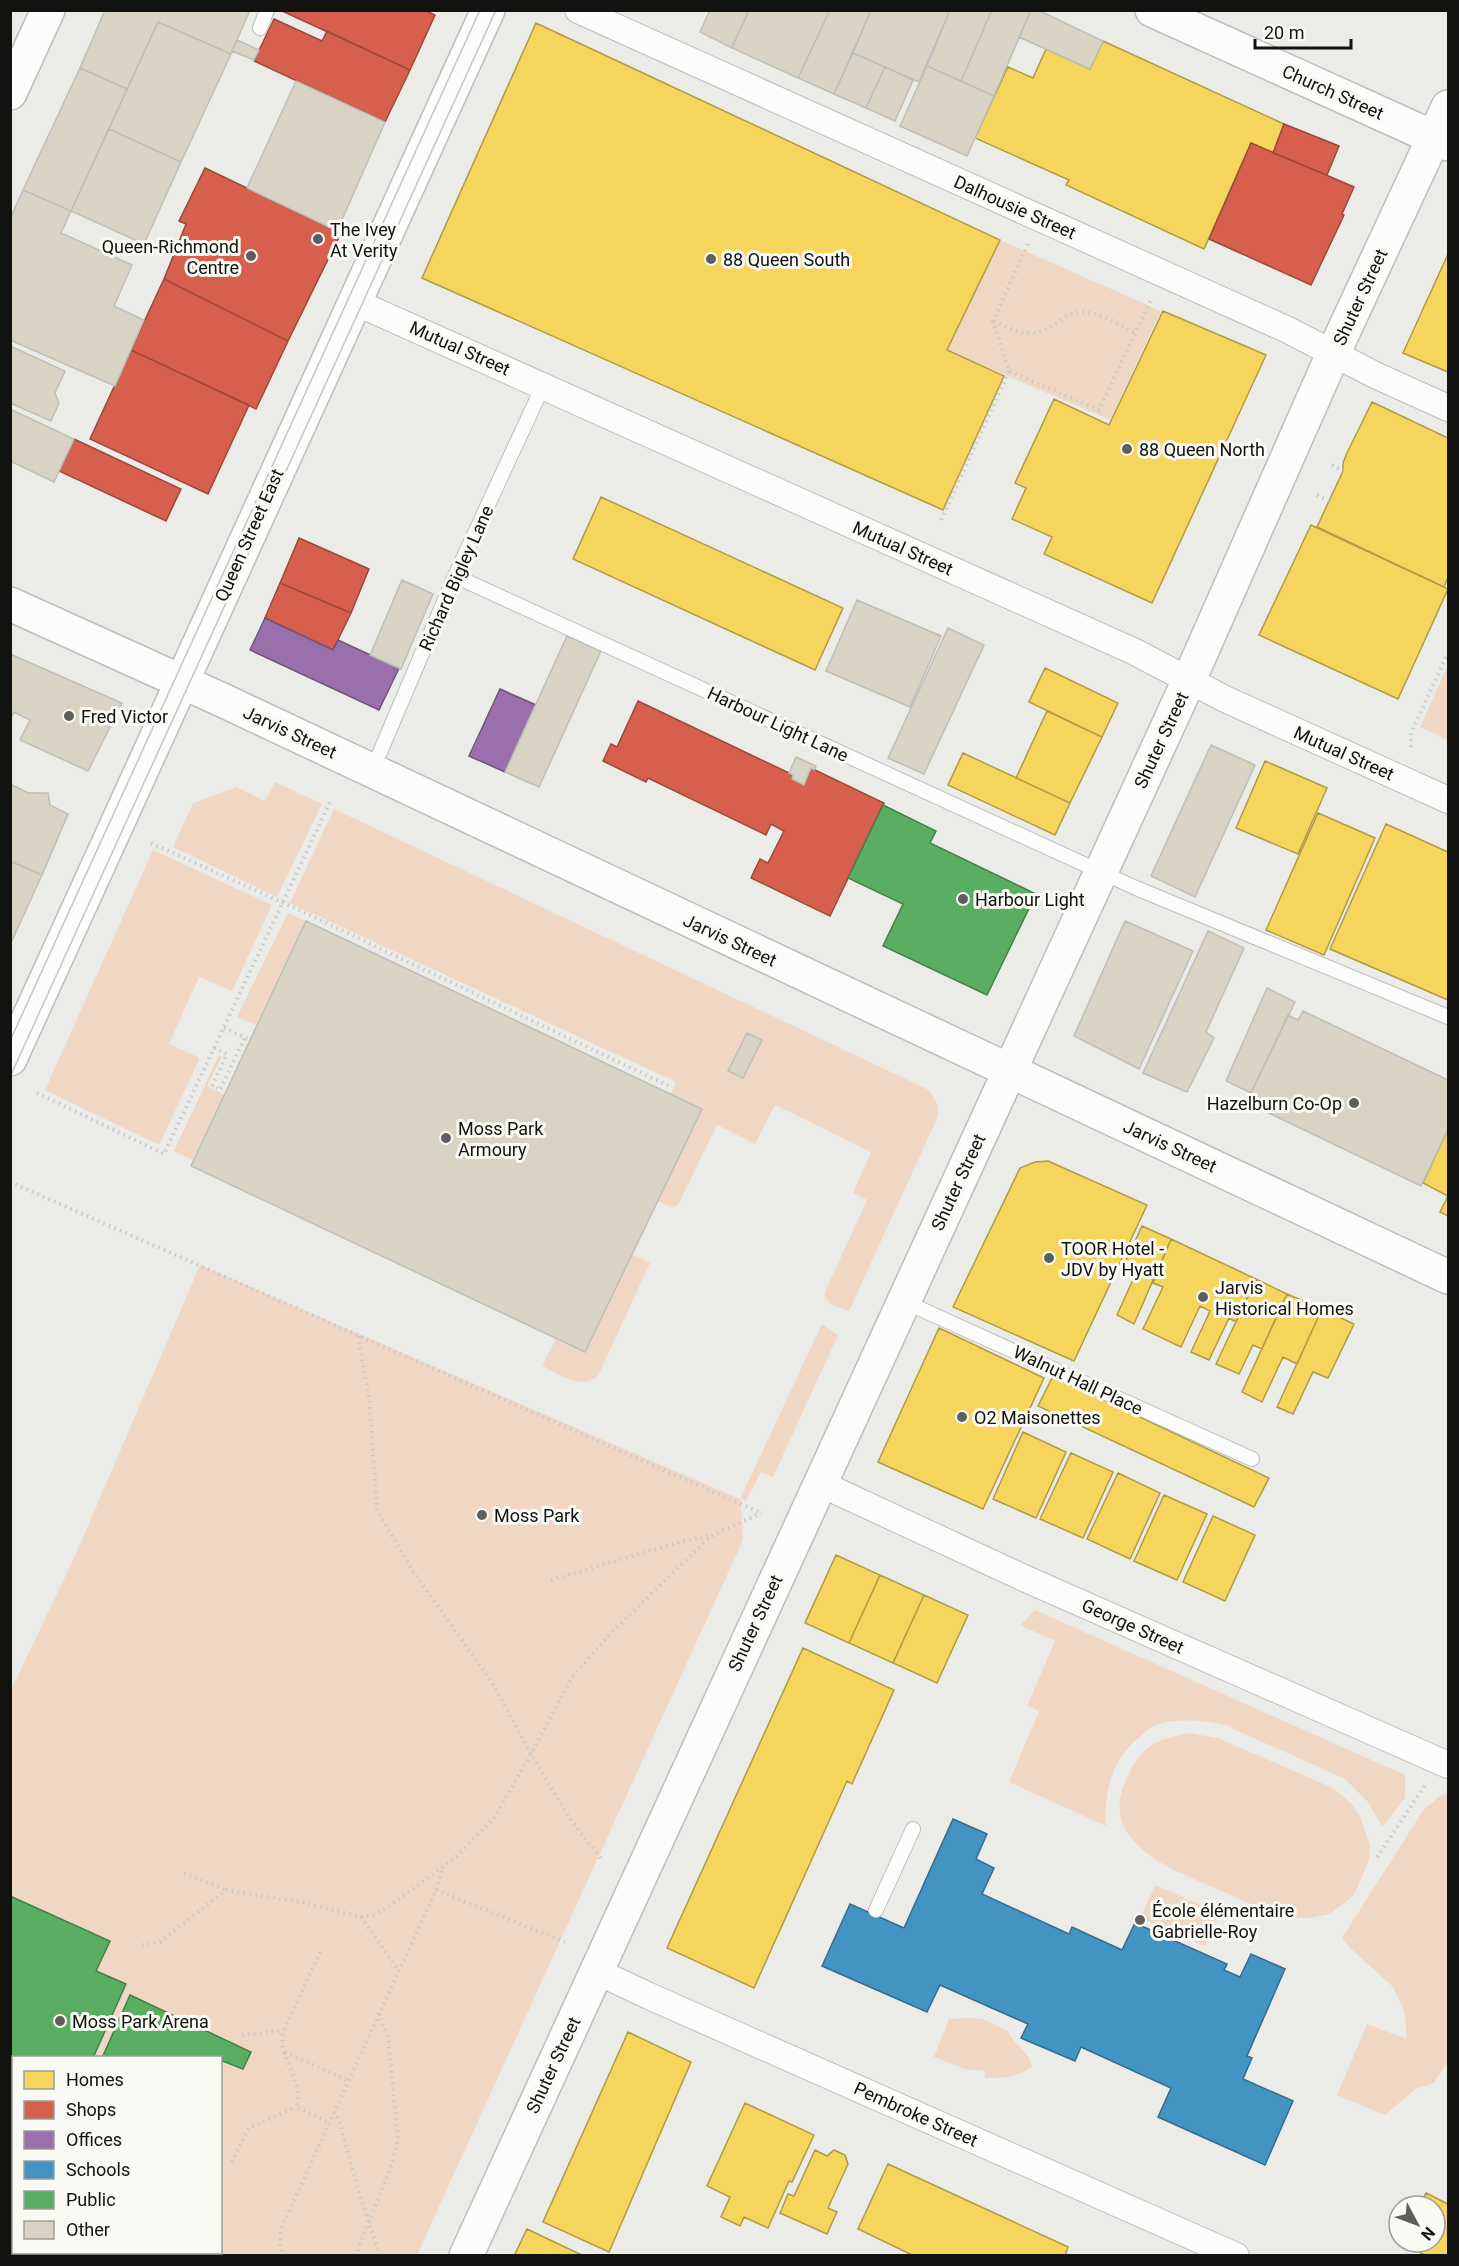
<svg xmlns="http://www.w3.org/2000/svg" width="1459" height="2266" font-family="Roboto,sans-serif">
<rect width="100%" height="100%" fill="#ebece8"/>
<path fill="#f0d7c4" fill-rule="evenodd" d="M1000,240L1161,311L1110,420L947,350Z
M1448,665V740L1420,727Z
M275,782L322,804L277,897L173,847L193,803L237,787L265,801Z
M334,809L927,1089C937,1100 940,1107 936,1121L849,1311L830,1304L824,1294L867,1200L853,1193L871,1152L775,1105L755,1144L717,1125L678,1205L672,1208L657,1201L702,1109L671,1094L676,1082L290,903ZM747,1033L762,1040L743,1078L729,1070Z
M153,850L272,905L232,991L199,977L169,1044L200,1058L159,1145L45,1090Z
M288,913L306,921L257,1026L237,1017Z
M219,1055L222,1056L207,1086L224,1095L193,1160L174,1151Z
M632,1254L650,1263L598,1376C579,1390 561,1375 542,1366L556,1339L584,1352Z
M200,1265L740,1499L822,1324L838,1335L773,1477L761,1472L746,1501L741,1499L743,1540L417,2255L46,2256L39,2253L220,2252V2058H14L13,2241L11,2240V1690L75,1556Z
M1035,1610L1405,1775V1798L1382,1827L1368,1802L1345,1779L1225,1725C1206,1720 1174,1718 1156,1725C1151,1726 1146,1732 1141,1736C1112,1758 1104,1791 1106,1826L1009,1782L1039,1711L1027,1706L1055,1641L1020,1625Z
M1188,1733L1218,1738L1333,1788L1351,1803L1360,1817L1370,1845L1369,1860L1354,1895L1330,1914L1309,1918H1288C1263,1910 1239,1899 1215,1888C1171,1869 1097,1842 1126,1780C1142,1745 1153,1741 1188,1733Z
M1444,1793L1448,1795V2061L1434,2083L1415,2089L1385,2115L1337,2095L1367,2024L1407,2039L1404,2011L1393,1987L1349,1947L1342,1938L1424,1809Z
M1155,1885L1219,1913L1205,1946L1140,1918Z
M969,2018L982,2019L1008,2031C1013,2045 1029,2051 1032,2066C1018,2078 1002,2078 985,2078V2071L965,2069L934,2057L949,2019Z"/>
<path fill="#f6d55c" stroke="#b29a45" stroke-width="1.5" d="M536,23L1000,240L947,350L1004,376L943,510L422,278Z
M1103,41L1284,124L1273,153L1251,143L1204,249L1066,185L1069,180L975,138L1008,67L1033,78L1046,49L1090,69Z
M1448,254V372L1403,353Z
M1163,311L1266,355L1152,603L1044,554L1052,537L1012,519L1026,488L1015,483L1054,399L1109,425Z
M1372,402L1448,438V577L1444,587L1317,527L1343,471V463L1347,453Z
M601,497L843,608L815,670L573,559Z
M1311,525L1448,589L1398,699L1259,635Z
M1045,668L1118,703L1102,737L1029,702Z
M1047,711L1102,737L1070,803L1016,778Z
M963,753L1070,803L1055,835L948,785Z
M1265,761L1327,788L1298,854L1236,828Z
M1318,813L1375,838L1324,955L1266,930Z
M1386,824L1448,852V1000L1330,949Z
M1448,1129V1216L1440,1212L1448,1196L1423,1183Z
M1048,1161L1147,1205L1074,1361L953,1307L1020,1168L1035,1162Z
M1142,1226L1171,1239L1134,1324L1117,1315L1136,1273L1123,1267Z
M1171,1239L1256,1279L1236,1322L1229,1318L1209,1360L1191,1352L1210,1311L1200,1306L1181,1347L1143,1329L1163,1287L1153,1283Z
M1256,1279L1287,1294L1262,1349L1253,1345L1239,1374L1216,1364Z
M1287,1294L1322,1309L1297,1364L1283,1357L1262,1402L1242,1392Z
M1322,1309L1354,1324L1328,1378L1313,1372L1293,1414L1277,1407Z
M939,1328L1044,1378L983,1509L878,1462Z
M1053,1376L1269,1478L1254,1507L1038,1406Z
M1023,1432L1066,1452L1036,1518L993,1499Z
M1071,1453L1113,1472L1083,1538L1040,1519Z
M1118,1473L1160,1493L1130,1559L1087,1539Z
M1164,1495L1207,1514L1177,1580L1134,1561Z
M1213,1516L1255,1535L1225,1601L1183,1582Z
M836,1555L880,1575L849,1643L805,1623Z
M880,1575L924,1595L893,1663L849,1643Z
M924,1595L968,1615L937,1683L893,1663Z
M803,1648L894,1690L852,1784L847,1781L754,1988L667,1948Z
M628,2032L691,2062L609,2252L543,2222Z
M745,2103L814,2135L792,2182L789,2181L768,2228L744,2217L740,2226L721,2217L730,2197L707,2186Z
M815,2150L827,2156L834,2150L845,2155L848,2164L828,2208L837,2212L827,2234L780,2213L788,2194L794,2196Z
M888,2164L1068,2247L1065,2256H914L858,2229Z
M1426,2193L1448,2204V2256H1422L1423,2254L1403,2244L1404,2242H1435V2206H1420Z
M527,2229L548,2239L584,2256H514Z"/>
<path fill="#d6604d" stroke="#9b493b" stroke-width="1.5" d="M280,10H424L435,15L410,70Z
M274,19L322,41L327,31L410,70L385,122L254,61Z
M1284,124L1339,146L1327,175L1273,153Z
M1251,143L1354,187L1342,214L1344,215L1311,285L1209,239Z
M205,168L341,233L288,341L164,279L186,224L179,221Z
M164,279L288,341L256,409L131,350Z
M131,350L249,405L208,494L90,439Z
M74,439L181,489L166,521L59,471Z
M299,538L369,569L351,613L280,583Z
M280,583L351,613L333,650L265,618Z
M638,701L789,773L793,775L792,779L804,785L811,768L884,803L830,916L751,878L760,859L768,863L784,831L771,824L766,835L648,778L646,782L603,761L611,744L617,747Z"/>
<path fill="#9970ab" stroke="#70547c" stroke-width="1.5" d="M265,618L333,650L338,640L399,668L379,710L250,650Z
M500,689L536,705L505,772L469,756Z"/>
<path fill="#4393c3" stroke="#346c8d" stroke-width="1.5" d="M953,1819L987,1834L976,1859L994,1868L982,1894L1069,1934L1072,1927L1122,1950L1135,1923L1227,1964L1224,1970L1240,1977L1251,1954L1285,1969L1247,2056L1252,2058L1243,2079L1293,2101L1265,2165L1158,2117L1171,2088L1081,2047L1075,2061L1021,2038L1028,2024L940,1985L927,2012L822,1966L850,1904L904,1928Z"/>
<path fill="#5aae61" stroke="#447f49" stroke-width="1.5" d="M883,805L936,831L930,843L1036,894L987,995L883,946L903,904L848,878Z
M10,1896L110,1941L96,1971L126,1984L93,2058H14V2131L10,2130Z
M130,1995L251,2052L243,2069L220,2060V2058H102Z"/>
<path fill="#d9d3c4" stroke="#bdbebb" stroke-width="1.5" d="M105,10H250L231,54L158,22L127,89L80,68Z
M710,10H749L732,48L700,32Z
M749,10H830L798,78L732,48Z
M830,10H871L834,94L798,78Z
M871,10H950L919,82L853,53Z
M950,10H992L961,81L927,66Z
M992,10H1031L994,96L961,81Z
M1031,10H1038L1103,41L1090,69L1019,37Z
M158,22L231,54L181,162L109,129Z
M237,40L259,50L254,60L232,51Z
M853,53L885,67L866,108L834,94Z
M927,66L994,96L967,156L900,126Z
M885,67L913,80L895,121L866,108Z
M80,68L127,89L71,211L23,190Z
M296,81L385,122L337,231L247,188Z
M109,129L181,162L144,244L71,211Z
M23,190L71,211L61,233L132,265L114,306L144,320L115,386L10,340V219Z
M10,346L65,371L55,393L59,403L51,421L10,403Z
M10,409L74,439L54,482L10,461Z
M402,580L433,594L401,669L370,655Z
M857,600L941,636L910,707L826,671Z
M948,628L984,645L924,774L888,758Z
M567,636L601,651L539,787L505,772Z
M10,654L122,703L88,771L20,740L30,720L14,712L10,720Z
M1211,745L1255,765L1195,897L1151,876Z
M796,757L816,766L814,770L811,768L804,785L792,779L793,775L789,773Z
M10,784L28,793H48L50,805L68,814L42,875L10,861Z
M10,861L42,875L10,945Z
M306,921L702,1109L585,1352L191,1166Z
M1125,921L1193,951L1139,1069L1074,1036Z
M1208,931L1244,948L1206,1032L1214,1038L1187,1092L1143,1073Z
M1267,988L1295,1002L1251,1093L1226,1081Z
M1303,1011L1448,1080V1129L1421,1186L1256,1107L1261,1098L1251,1093L1288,1015L1298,1020Z
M747,1033L762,1040L743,1078L728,1071Z"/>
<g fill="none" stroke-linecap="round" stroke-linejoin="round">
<defs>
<path id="service" d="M260,28L267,10
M455,576L1136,888L1448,1017
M372,771L455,576L543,386
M903,1301L1252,1459
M876,1910L913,1829"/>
<path id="minor" d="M578,10L1288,330L1375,375L1448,408
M355,302L1133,651L1225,699L1448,800
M819,1483L1026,1579L1448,1765
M596,1971L649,1996L1236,2256"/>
<path id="tertiary" d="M466,2256L1189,680L1333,354L1448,107"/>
<path id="secondary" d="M1152,10L1448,144
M10,93L48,10
M10,604L220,699L1448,1277
M10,1059L488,10"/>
</defs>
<use href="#service" stroke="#bdbebb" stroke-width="16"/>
<use href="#minor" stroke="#bdbebb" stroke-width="28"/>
<use href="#tertiary" stroke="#bdbebb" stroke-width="36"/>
<use href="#secondary" stroke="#bdbebb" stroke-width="36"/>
<path stroke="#c9c9c7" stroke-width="4" stroke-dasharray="1.5 4.5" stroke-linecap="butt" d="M1028,244L993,321L1009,371L1099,410L1151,300
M994,321C1020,333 1033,341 1058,322C1064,317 1071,313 1079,312C1099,311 1118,324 1135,333
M1332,465L1343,471
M1317,495L1329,501
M941,520L1009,371
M1411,747V733L1448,653
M151,843L295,908L669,1086
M224,1028L250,1040
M214,1048L227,1054L212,1086L220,1090L245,1037
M37,1093L164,1154L331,800
M10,1182L761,1513
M359,1336L360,1349L369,1397L377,1510L413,1571L493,1684L531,1754L570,1819L603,1861
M551,1580L683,1541L710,1536
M1377,1857L1426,1784
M184,1873L225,1889
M436,1890L565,1942
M361,1917L398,1970
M142,1945L160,1942L226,1890L306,1903L361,1917L373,1915L387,1908L456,1857L494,1818L531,1754L572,1677L611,1633L711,1536L761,1513
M320,1952L284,2030C275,2057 306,2080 296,2107L328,2122
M242,2035L284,2030
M285,2052L347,2080
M333,2112L339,2120L359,2192L380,2256
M10,2160L14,2162
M232,2162L248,2128L296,2107
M217,2252L223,2256
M59,2256L60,2252
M88,2256L90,2252
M286,2256L280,2247L281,2229L436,1890L443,1867
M355,2256L390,2170L398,2139L388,2036L378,2013"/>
<use href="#service" stroke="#fcfcfc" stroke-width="14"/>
<use href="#minor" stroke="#fcfcfc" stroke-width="26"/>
<use href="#tertiary" stroke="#fcfcfc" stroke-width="33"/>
<use href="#secondary" stroke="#fcfcfc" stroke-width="33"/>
<path stroke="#c5c5c3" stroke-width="1.5" d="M10,1041L480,10
M10,1077L496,10"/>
</g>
<g fill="#5e5e5c" stroke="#f9faf4" stroke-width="2">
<circle cx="318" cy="239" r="6"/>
<circle cx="251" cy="256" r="6"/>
<circle cx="711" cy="259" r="6"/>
<circle cx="1127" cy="449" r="6"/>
<circle cx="69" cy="716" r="6"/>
<circle cx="963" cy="899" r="6"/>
<circle cx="1354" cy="1103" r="6"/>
<circle cx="446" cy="1138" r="6"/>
<circle cx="1049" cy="1258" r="6"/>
<circle cx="1203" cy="1297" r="6"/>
<circle cx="962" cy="1417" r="6"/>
<circle cx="482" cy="1515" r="6"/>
<circle cx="1140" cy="1920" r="6"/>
<circle cx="60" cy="2021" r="6"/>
</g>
<g text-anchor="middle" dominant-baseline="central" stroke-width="6" stroke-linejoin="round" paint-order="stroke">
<g font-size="18" fill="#121210" stroke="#f9faf4">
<text transform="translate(1333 92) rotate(24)">Church Street</text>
<text transform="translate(1015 207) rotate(24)">Dalhousie Street</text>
<text transform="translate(1360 297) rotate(-65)">Shuter Street</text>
<text transform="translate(460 348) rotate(24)">Mutual Street</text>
<text transform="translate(249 535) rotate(-66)">Queen Street East</text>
<text transform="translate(903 548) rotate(24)">Mutual Street</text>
<text transform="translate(456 578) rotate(-66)">Richard Bigley Lane</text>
<text transform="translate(778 724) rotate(25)">Harbour Light Lane</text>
<text transform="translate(290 732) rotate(25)">Jarvis Street</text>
<text transform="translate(1161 740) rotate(-65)">Shuter Street</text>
<text transform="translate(1344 753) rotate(24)">Mutual Street</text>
<text transform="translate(730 940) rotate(25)">Jarvis Street</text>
<text transform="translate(1170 1146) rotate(25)">Jarvis Street</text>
<text transform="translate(958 1182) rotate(-65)">Shuter Street</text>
<text transform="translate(1078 1380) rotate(25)">Walnut Hall Place</text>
<text transform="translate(755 1623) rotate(-65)">Shuter Street</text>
<text transform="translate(1133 1626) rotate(24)">George Street</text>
<text transform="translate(553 2065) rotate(-65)">Shuter Street</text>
<text transform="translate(916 2114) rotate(24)">Pembroke Street</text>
</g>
<g font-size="18" fill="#121210" stroke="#f9faf4" text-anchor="start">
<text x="330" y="229">The Ivey<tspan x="330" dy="21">At Verity</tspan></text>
<text x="239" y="246" text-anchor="end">Queen-Richmond<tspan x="239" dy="21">Centre</tspan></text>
<text x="723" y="259">88 Queen South</text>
<text x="1139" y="449">88 Queen North</text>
<text x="81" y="716">Fred Victor</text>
<text x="975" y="899">Harbour Light</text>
<text x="1342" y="1103" text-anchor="end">Hazelburn Co-Op</text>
<text x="458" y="1128">Moss Park<tspan x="458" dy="21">Armoury</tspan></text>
<text x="1061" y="1248">TOOR Hotel -<tspan x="1061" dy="21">JDV by Hyatt</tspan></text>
<text x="1215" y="1287">Jarvis<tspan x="1215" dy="21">Historical Homes</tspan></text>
<text x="974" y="1417">O2 Maisonettes</text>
<text x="494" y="1515">Moss Park</text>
<text x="1152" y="1910">École élémentaire<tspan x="1152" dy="21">Gabrielle-Roy</tspan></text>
<text x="72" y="2021">Moss Park Arena</text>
</g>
</g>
<rect width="1459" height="2266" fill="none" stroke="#121210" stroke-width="24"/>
<rect x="12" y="2056" width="210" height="198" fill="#f9faf4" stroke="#9d9d99" stroke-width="1.5"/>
<rect x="24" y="2071" width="30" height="18" fill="#f6d55c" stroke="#9d9d99" stroke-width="1.5"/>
<text x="66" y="2086" font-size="18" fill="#121210">Homes</text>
<rect x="24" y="2101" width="30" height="18" fill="#d6604d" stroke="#9d9d99" stroke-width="1.5"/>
<text x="66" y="2116" font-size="18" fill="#121210">Shops</text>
<rect x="24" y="2131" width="30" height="18" fill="#9970ab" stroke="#9d9d99" stroke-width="1.5"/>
<text x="66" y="2146" font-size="18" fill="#121210">Offices</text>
<rect x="24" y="2161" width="30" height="18" fill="#4393c3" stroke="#9d9d99" stroke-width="1.5"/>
<text x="66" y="2176" font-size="18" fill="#121210">Schools</text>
<rect x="24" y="2191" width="30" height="18" fill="#5aae61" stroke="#9d9d99" stroke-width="1.5"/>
<text x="66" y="2206" font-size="18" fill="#121210">Public</text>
<rect x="24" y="2221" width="30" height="18" fill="#d9d3c4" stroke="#9d9d99" stroke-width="1.5"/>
<text x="66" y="2236" font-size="18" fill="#121210">Other</text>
<g transform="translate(1417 2224) rotate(131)"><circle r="28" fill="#f9faf4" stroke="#9d9d99" stroke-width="1.5"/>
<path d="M0-4.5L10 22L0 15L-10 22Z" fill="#5e5e5c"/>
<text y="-9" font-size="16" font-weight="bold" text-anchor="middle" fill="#121210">N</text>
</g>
<path d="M1255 39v9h96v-9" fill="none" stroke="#121210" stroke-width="3"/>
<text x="1264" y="39" font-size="18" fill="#121210" stroke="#f9faf4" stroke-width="4.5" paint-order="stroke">20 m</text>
</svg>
